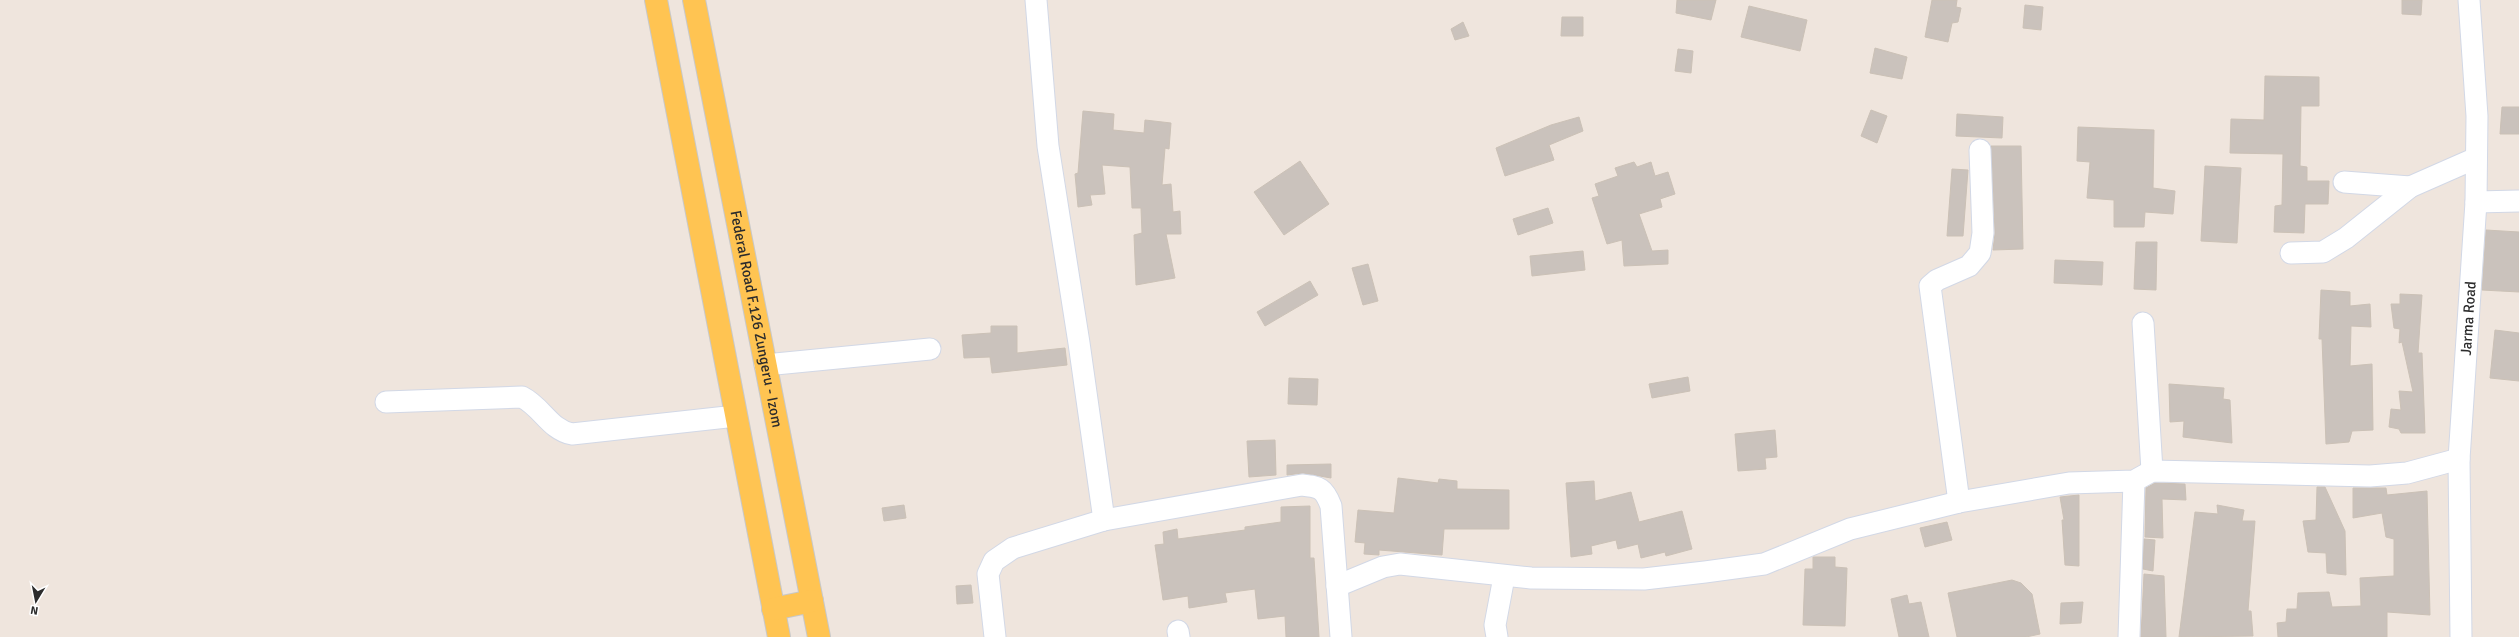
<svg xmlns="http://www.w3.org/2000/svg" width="2519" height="637" font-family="Signika,sans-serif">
<rect width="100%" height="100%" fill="#efe5dd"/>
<path fill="#cac2bc" stroke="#cbc1b6" d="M1677,0H1716L1711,20L1676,13Z
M1932,0H1957L1956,7L1961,8L1958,22L1952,23L1948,42L1925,37Z
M2402,0H2422L2421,15L2402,14Z
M2025,5L2043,7L2041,30L2023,28Z
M1749,6L1807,20L1800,51L1741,37Z
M1562,17H1583V36H1561Z
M1463,22L1469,36L1455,40L1451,29Z
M1875,48L1907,57L1902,79L1870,73Z
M1678,49L1693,51L1691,73L1675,71Z
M2265,76L2319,77V106H2301L2300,166L2307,167V181H2329L2328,204H2305L2304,233L2274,232L2275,206L2282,205L2283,154L2230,153L2231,119L2264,120Z
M2502,107H2519V134H2500Z
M1871,110L1887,116L1877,143L1861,136Z
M1083,111L1114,114L1113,130L1144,133L1145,120L1171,123L1169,149L1165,148L1162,185L1171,184L1173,212L1180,211L1181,234H1166L1175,278L1136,285L1134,235L1142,233L1141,208H1132L1130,167L1102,165L1105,194L1090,195L1092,205L1078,207L1075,174L1078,173Z
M1957,114L2003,117L2002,138L1956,136Z
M1579,117L1583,131L1549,145L1554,160L1505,176L1496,148L1551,125Z
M2078,127L2154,130L2153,188L2175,191L2173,214L2145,212L2144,227H2114V200L2087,198L2090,162L2077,161Z
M1991,146H2021L2023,249L1993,250L1995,233Z
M1300,161L1329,204L1284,235L1254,192Z
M1634,162L1637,167L1651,162L1655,176L1668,172L1675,194L1660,199L1662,207L1639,214L1652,251L1668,250V264L1624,266L1622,240L1607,244L1592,198L1599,196L1595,184L1618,176L1615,168Z
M2205,166L2241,168L2237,243L2201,241Z
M1952,169L1968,170L1963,236H1947Z
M1548,208L1553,223L1518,235L1513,219Z
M2486,230L2519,232V292L2482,290Z
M2136,242H2157L2156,290L2134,289Z
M1583,251L1585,270L1532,276L1530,256Z
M2055,260L2103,262L2102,285L2054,283Z
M1368,264L1378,301L1363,305L1352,268Z
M1310,281L1318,295L1265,326L1257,312Z
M2321,290L2350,292V306L2370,304L2371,327L2351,326L2350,366L2372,364L2373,430L2352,431L2349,442L2326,444L2322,339H2319Z
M2400,294L2422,295L2418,353H2422L2425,433H2401L2399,429L2389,427L2391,409L2401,410L2399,391L2413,392L2402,342L2399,343L2400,329L2394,328L2391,304H2400Z
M991,326H1017V353L1065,348L1067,365L992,373L990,357L964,358L962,335L991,333Z
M2495,330L2519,333V381L2490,378Z
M1688,377L1690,391L1652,398L1649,384Z
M1289,378L1318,379L1317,405L1288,404Z
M2169,384L2224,388L2223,399L2230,400L2232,443L2183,437L2184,421L2170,422Z
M1775,430L1777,457L1765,458L1766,469L1738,471L1735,434Z
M1275,440L1276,475L1249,477L1247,441Z
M1331,464V478L1303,473L1287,475V465Z
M1398,478L1438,483L1439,479L1457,481V489L1509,490V529H1444L1442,555L1379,550V555L1364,554L1365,543L1355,542L1358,510L1394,513Z
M1594,481L1595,501L1631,492L1639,522L1682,511L1692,549L1666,556L1665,552L1641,558L1638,544L1618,549L1616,540L1591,546L1592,554L1571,557L1566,483Z
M2155,483L2185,484L2186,500L2162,499L2163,538L2145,537L2146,488Z
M2317,487H2325L2345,531L2346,575L2327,573L2326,553L2308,552L2303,521L2316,520Z
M2353,488H2386L2387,495L2427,491L2430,615L2387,612V637H2278L2277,623L2286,622L2287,609H2297L2298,593L2329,592L2332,607L2361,606L2360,578L2394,576V539L2386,537L2382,513L2353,518Z
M2079,495V566L2065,565L2062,520H2064L2060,497Z
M904,505L906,518L884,521L882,508Z
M2217,505L2244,510L2242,521H2255L2248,611H2251L2253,636L2179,637L2195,512L2218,514Z
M1310,506V558H1314L1319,637H1286L1285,616L1258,619L1255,589L1225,593L1227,602L1189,608L1188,596L1163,600L1155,545L1164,544L1163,532L1177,529L1178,539L1245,530V527L1281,522V507Z
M1947,522L1952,540L1925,547L1920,528Z
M2144,539L2155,540L2153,571L2143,569Z
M1813,557H1835V567L1847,568L1845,626L1803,625L1805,569H1813Z
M2144,574L2164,576L2166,637H2141Z
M2012,580L2021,583L2032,594L2040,634L2026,637H1957L1948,593Z
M971,585L973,603L957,604L956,586Z
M1907,595L1909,604L1921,602L1929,637H1899L1891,599Z
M2083,602L2081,623L2060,624L2061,603Z"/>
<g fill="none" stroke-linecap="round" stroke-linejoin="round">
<defs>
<g id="minor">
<path d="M1036,0L1048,146L1079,343L1104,520"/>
<path d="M2344,182L2410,187"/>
<path d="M2476,202L2519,201"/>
<path d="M2291,253L2323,252L2346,238L2410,187L2476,158"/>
<path d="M2143,323L2152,471"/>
<path d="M765,365L930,349"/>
<path d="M386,402L522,397C542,407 550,430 572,434L736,416"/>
<path d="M1959,502L1930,286L1937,280L1969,266L1980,253L1983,233L1980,150"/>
<path d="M1337,586L1383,567L1400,564L1531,578L1644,579L1705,572L1764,564L1850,529L1959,502L2069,483L2134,481L2152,471L2370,476L2407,473L2459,459"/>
<path d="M1178,631L1179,637"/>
<path d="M995,637L988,574L994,561L1013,548L1104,520L1302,485C1320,487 1324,488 1331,506L1341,637"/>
<path d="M1497,637L1495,625L1504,577"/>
<path d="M2129,637L2134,481"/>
<path id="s1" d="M2461,637L2459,459L2476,202L2477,116L2469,0"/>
</g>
<g id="primary">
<path d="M656,0L779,637"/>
<path id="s2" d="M694,0L819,637"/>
<path d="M773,609L812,601"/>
</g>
</defs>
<use href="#minor" stroke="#d2d8e6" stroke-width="23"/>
<use href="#primary" stroke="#c8c8c8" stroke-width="24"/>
<use href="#minor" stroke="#fff" stroke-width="21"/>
<use href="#primary" stroke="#ffc452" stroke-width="22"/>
</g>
<g text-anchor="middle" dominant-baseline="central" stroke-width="3" stroke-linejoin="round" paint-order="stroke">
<g font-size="15" fill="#2c2c2c" stroke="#fff">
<text stroke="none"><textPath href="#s1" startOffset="319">Jarma Road</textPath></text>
<text stroke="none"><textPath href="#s2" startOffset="325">Federal Road F.126 Zungeru - Izom</textPath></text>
</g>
</g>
<g transform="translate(36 601) rotate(190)" stroke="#ffffff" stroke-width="3" paint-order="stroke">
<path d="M0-3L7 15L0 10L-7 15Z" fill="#2c2c2c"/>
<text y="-6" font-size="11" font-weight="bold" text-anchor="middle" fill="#2c2c2c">N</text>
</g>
</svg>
